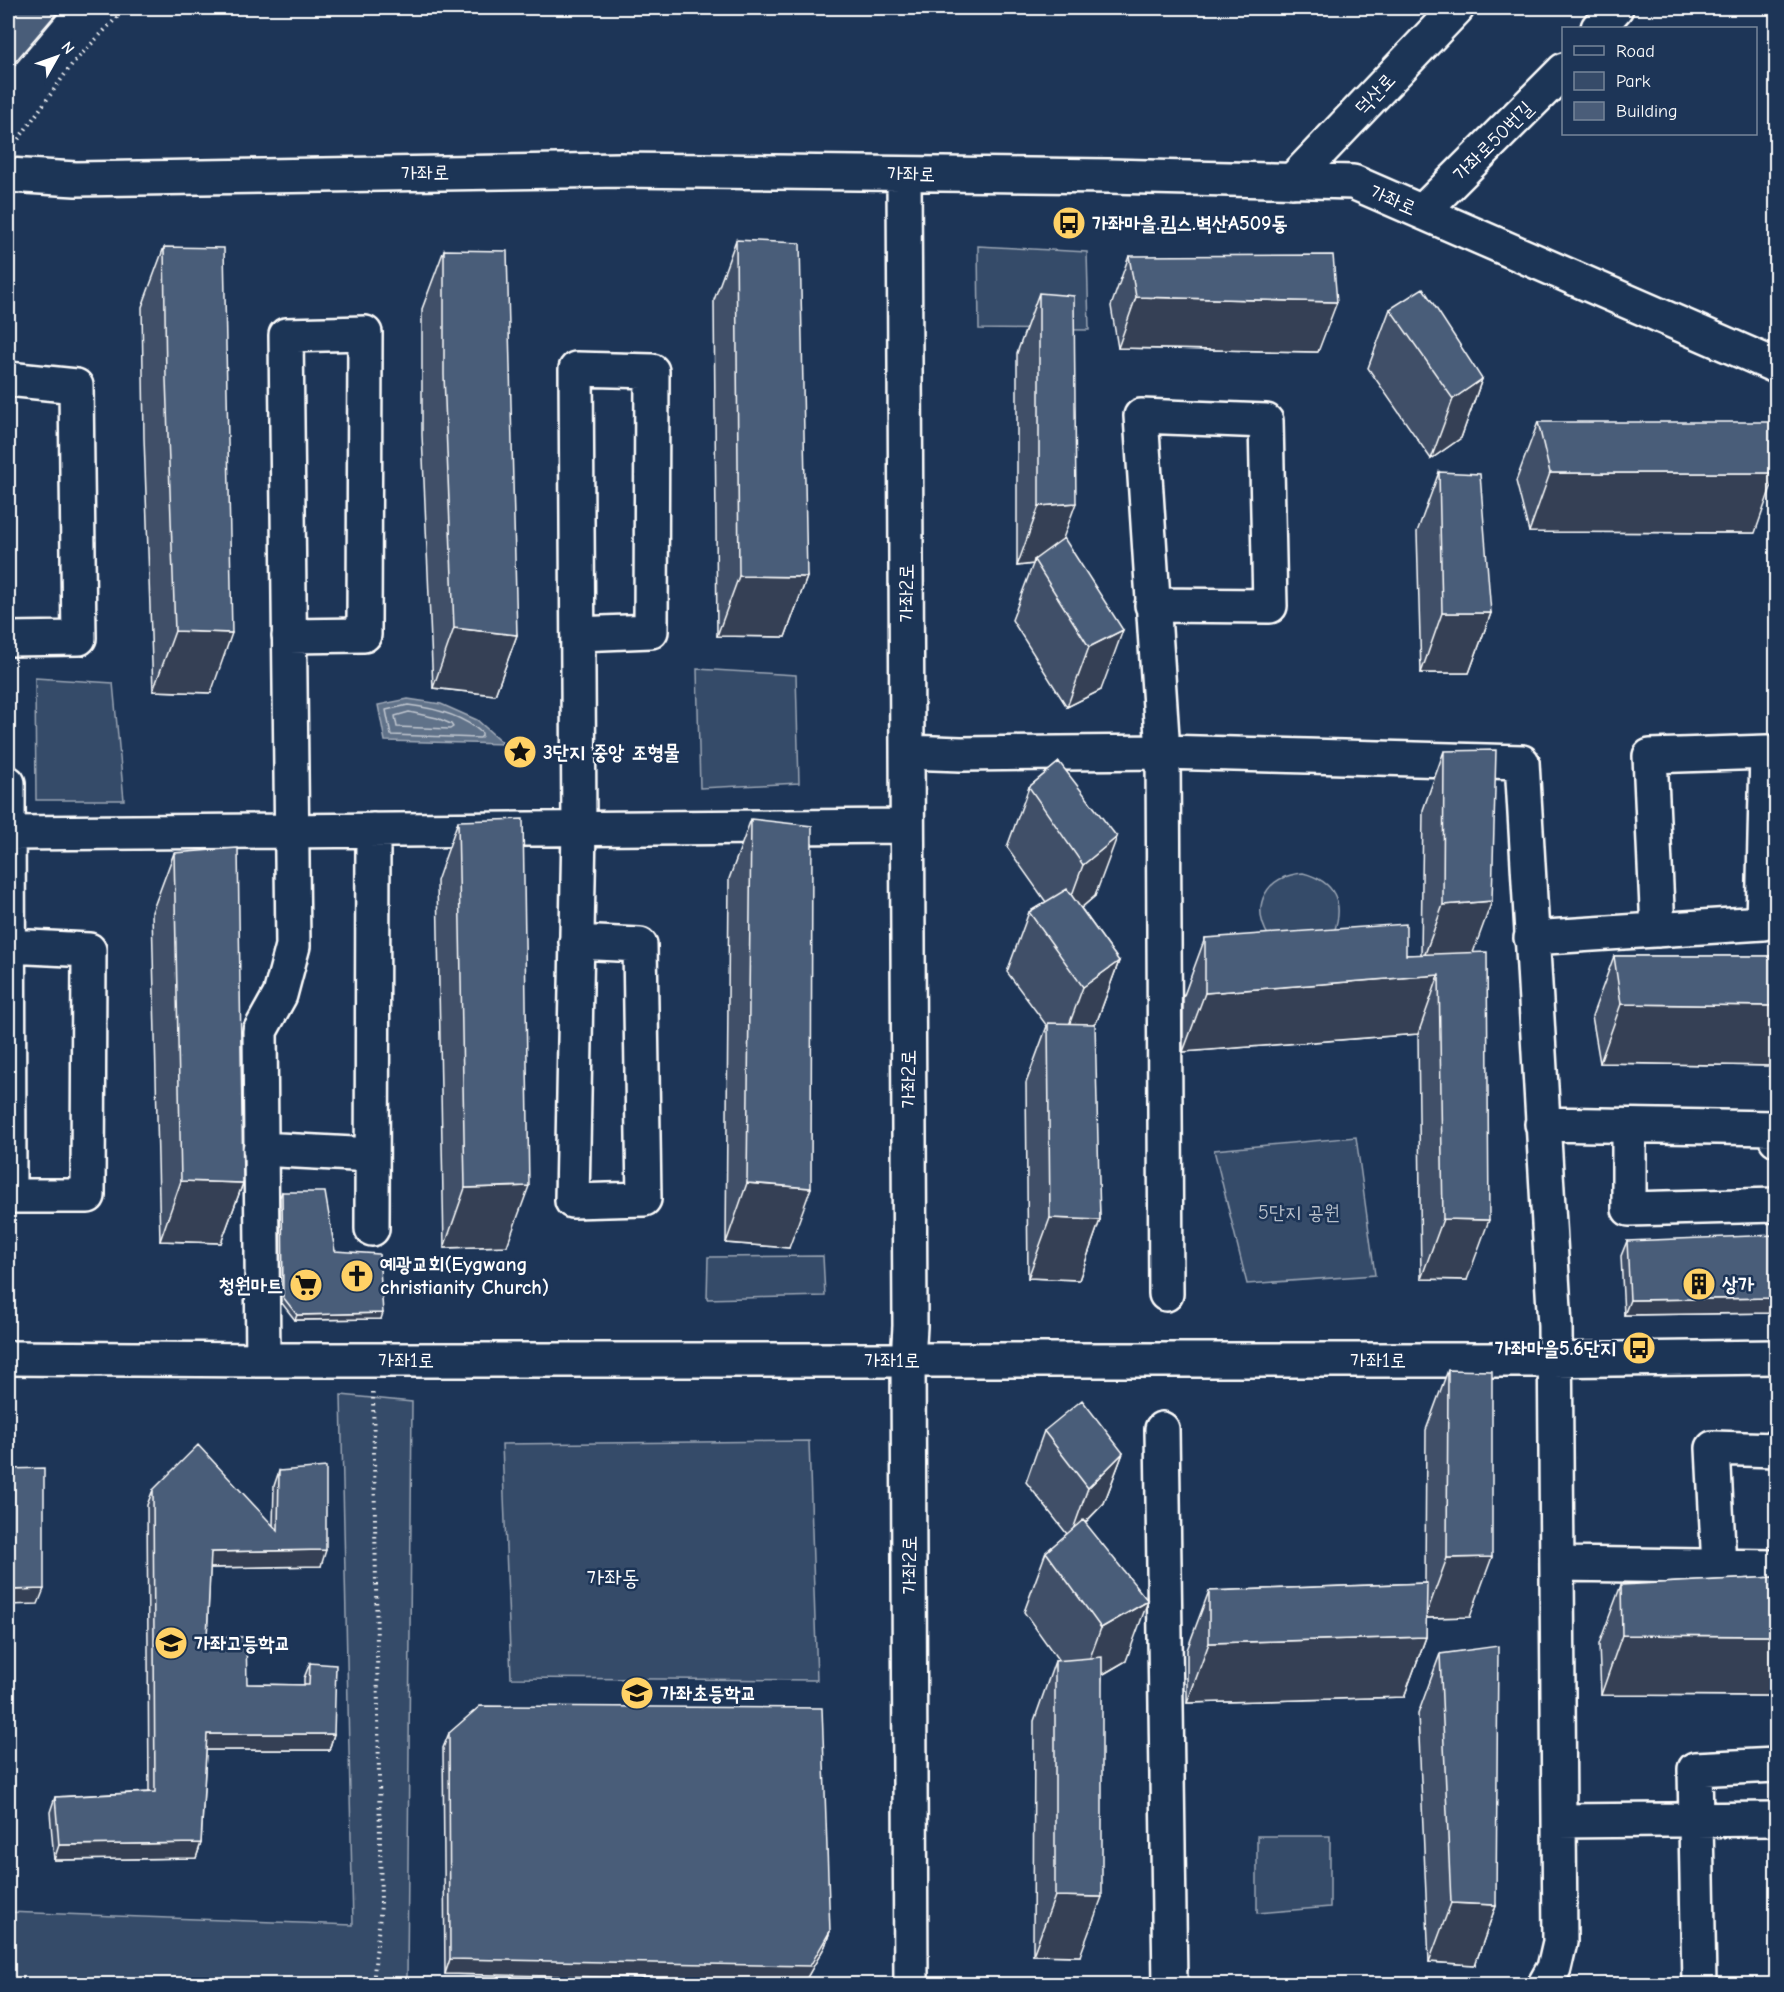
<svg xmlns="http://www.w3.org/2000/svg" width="1784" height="1992" font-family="'Comic Neue','Poor Story',sans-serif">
<rect width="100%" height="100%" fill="#1d3557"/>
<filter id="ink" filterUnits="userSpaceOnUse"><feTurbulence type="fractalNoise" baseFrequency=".0167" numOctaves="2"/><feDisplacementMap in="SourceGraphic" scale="12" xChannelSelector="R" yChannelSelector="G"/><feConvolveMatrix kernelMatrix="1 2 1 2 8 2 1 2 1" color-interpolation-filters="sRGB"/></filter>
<g filter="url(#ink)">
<path fill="#364b69" stroke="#9aa5b4" stroke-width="1.5" d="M978,246L1087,252L1089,330L979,329Z
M697,669L796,675L799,783L700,788Z
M35,678L113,683L124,800H36Z
M1303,873C1334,881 1345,902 1334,932L1269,937C1250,905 1266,876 1303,873Z
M1356,1137L1375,1275L1247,1284L1214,1150Z
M823,1256L825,1296L707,1299L708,1257Z
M341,1395L412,1402L407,1979L602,1984H8V1912L353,1925Z
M809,1441L817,1680L511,1678L502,1444Z
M1257,1836H1330V1907L1257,1913Z"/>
<path fill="#617289" stroke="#a0aab8" stroke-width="1.5" d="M408,699L441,704L477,720L504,744L385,741L378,705Z"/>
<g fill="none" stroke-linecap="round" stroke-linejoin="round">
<path stroke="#c0c7d0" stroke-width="1.5" d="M408,705C434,708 462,715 482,733V736L480,738L391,735L386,710Z
M409,712L437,718L451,724L453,727L450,729L397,727L395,716Z"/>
<defs>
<path id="minor" d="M1598,28L1616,8
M904,174L910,1326L908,1360L911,1984
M8,175L76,179L620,170L1109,176L1353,182L1776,366
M1292,181L1457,8
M1422,212L1564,70
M8,379L76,386L79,638L8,639
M1152,605L1270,606L1266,421L1141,416L1163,752L1166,1294
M907,752L961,754L1163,752L1522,762L1555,1326L1560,1942L1554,1968L1545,1984
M8,783L9,1196H88L89,950L9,946
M9,833L906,826
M1531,938L1763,923L1767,752L1650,756L1658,930
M576,942L640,945L644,1199L572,1201L579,828L576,369L652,371L651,631L578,634
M1542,1124L1775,1128L1776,1139
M1629,1126V1209L1776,1205
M260,1149L372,1155
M372,1229L373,830
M8,1358L263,1360H1533L1776,1357
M263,1360L260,1031L280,995L293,946L286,335L365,333L364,635L289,636
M1162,1429L1170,1984
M1557,1564L1776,1567
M1719,1567L1713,1448L1776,1450
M1559,1821L1776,1819
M1699,1984L1695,1769L1776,1765"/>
</defs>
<use href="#minor" stroke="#fff" stroke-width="38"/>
<path stroke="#fff" stroke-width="4" stroke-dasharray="1.5 4.5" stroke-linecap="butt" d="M15,144L73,63L126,8
M373,1392L381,1905L373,1984"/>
<use href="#minor" stroke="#1d3557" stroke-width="33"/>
</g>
<path fill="#405068" stroke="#fff" stroke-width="1.5" d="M736,240L807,577L785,637L717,636L714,300Z
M164,247L211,693L153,691L144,438L142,307Z
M444,250L517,635L495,695L433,688L422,435V309Z
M1129,256L1318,352L1118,348L1111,306Z
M1039,293L1063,539L1101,690L1067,707L1012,620L1033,564L1017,566V353Z
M1390,309L1482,379L1461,438L1431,459L1368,368Z
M1538,422L1755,533L1529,532L1516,481Z
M1439,472L1491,613L1469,673H1421L1417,532Z
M1444,751L1473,953L1467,1280L1421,1279L1418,1034L1183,1052V998L1205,938L1406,955H1421L1423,810Z
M1059,762L1095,896L1081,908L1119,961L1097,1021L1092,1024L1100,1220L1079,1280L1028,1278L1026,1083L1047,1026L1007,972L1029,912L1046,902L1007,847L1029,787Z
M751,819L789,1248L726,1243L729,879Z
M458,821L507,1246L444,1248L437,881Z
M174,853L243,1183L221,1243L160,1241L152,912Z
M1614,956H1776V1066L1600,1063L1592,1016Z
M282,1192L335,1251L381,1319L295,1320L281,1302L280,1197Z
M1627,1241L1776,1313L1624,1315L1621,1256Z
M1448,1370L1470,1617L1426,1618V1637L1404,1697L1187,1703V1650L1209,1591L1425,1583L1426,1430Z
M1044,1431L1123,1453L1104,1503L1085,1523L1126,1661L1102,1675L1080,1956L1033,1955L1034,1721L1055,1661H1059L1024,1612L1046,1552L1067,1534L1026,1482Z
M279,1471L321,1566L210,1568L207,1637L247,1684L304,1685V1678L310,1663L334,1734L329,1750H206L201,1843L196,1858L54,1860L50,1812L55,1797L149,1792L147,1505L153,1490L273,1526L274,1486Z
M1776,1577V1696L1601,1695L1599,1644L1621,1585Z
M1440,1654L1496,1905L1475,1965L1429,1962L1418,1714Z
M449,1733L830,1931L825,1946L805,1981L445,1974L443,1748Z"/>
<path fill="#344155" stroke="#fff" stroke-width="1.5" d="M61,8H63L8,73V70Z
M1136,297L1337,302L1318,352L1118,348Z
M1482,379L1461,438L1431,459L1453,399Z
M1550,473H1776L1755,533L1529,532Z
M1076,503L1054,563L1034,560L1033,564L1017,566L1039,506Z
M739,576L807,577L785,637L717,636Z
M1442,613H1491L1469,673H1421Z
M454,628L517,635L495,695L433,688Z
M1123,630L1101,690L1067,707L1089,647Z
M175,631L232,633L211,693L153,691Z
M1117,837L1095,896L1061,925L1083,865Z
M1492,901L1470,961L1421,965L1443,905Z
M1119,961L1097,1021L1061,1047L1083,987Z
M1439,975L1418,1034L1183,1052L1205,993Z
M1621,1004L1776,1006V1066L1600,1063Z
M181,1181L243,1183L221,1243L160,1241Z
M747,1183L811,1188L789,1248L726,1243Z
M529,1186L507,1246L444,1248L465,1188Z
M1050,1218L1100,1220L1079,1280L1028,1278Z
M1443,1219L1489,1220L1467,1280L1421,1279Z
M1776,1298V1313L1624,1315L1630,1300Z
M383,1313L381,1319L295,1320L297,1315Z
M1123,1453L1104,1503L1070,1538L1088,1488Z
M326,1550L321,1566L206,1568L211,1552Z
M1492,1557L1470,1617L1425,1618L1447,1558Z
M44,1589L38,1604L8,1605V1590Z
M1148,1601L1126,1661L1079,1688L1101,1628Z
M1622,1635L1776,1636V1696L1601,1695Z
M1426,1637L1404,1697L1187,1703L1209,1643Z
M207,1734H334L329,1750H201Z
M201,1843L196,1858L54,1860L59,1845Z
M1055,1896L1102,1897L1080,1956L1033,1955Z
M1451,1903L1496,1905L1475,1965L1429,1962Z
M830,1931L825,1946L805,1981L445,1974L450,1959Z"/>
<path fill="#4a5d79" stroke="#fff" stroke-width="1.5" d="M8,8H61L8,70Z
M736,240L800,243L807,577L739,576Z
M164,247L224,248L232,633L175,631L166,379Z
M444,250L507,251L517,635L454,628L444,375Z
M1333,255L1337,302L1136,297L1129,256Z
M1423,288L1482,379L1453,399L1390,309Z
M1039,293L1074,296L1076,503L1039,506Z
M1538,422H1774L1776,473H1550Z
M1439,472L1480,474L1491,613H1442Z
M1064,538L1123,630L1089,647L1034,560Z
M1496,750L1492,901L1443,905L1444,751Z
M1059,762L1117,837L1083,865L1029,787Z
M523,819L529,1186L465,1188L458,821Z
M751,819L812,826L811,1188L747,1183Z
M238,848L243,1183L181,1181L174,853Z
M1067,889L1119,961L1083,987L1029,912Z
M1406,924V955L1487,952L1489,1220L1443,1219L1439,975L1205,993V938Z
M1614,956H1776V1006L1621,1004Z
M1048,1023L1095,1024L1100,1220L1050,1218Z
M282,1192H325L335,1251L379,1254L383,1313L297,1315L283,1297Z
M1776,1235V1298L1630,1300L1627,1241Z
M1448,1370L1492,1371V1557L1447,1558Z
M1082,1400L1123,1453L1088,1488L1044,1431Z
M198,1445L278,1531L279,1471L326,1467V1550L211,1552L207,1637H246L247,1684L309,1685L310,1663L336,1665L334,1734H207L201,1843L59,1845L55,1797L155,1792L153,1490Z
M44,1468V1589L8,1590V1469Z
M1083,1520L1148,1601L1101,1628L1046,1552Z
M1776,1577V1636L1622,1635L1621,1585Z
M1427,1583L1426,1637L1209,1643V1591Z
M1498,1646L1496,1905L1451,1903L1440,1654Z
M1102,1657V1897L1055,1896V1661Z
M480,1706L822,1708L830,1931L810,1966L450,1959L449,1733Z"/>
</g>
<defs>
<symbol id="bus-disc" viewBox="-11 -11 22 22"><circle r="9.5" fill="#ffd166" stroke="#1d3557"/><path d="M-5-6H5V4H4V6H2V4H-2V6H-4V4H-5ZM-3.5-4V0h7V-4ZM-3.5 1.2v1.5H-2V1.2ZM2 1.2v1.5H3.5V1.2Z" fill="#111"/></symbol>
<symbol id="sight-disc" viewBox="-11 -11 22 22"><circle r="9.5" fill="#ffd166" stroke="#1d3557"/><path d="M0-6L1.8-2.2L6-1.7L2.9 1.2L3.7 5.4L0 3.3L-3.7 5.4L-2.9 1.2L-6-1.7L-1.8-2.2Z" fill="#111"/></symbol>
<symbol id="church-disc" viewBox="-11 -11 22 22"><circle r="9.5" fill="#ffd166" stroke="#1d3557"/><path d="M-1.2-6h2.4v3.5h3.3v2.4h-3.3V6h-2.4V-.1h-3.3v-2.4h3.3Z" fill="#111"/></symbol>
<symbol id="building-disc" viewBox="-11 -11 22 22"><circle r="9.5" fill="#ffd166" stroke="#1d3557"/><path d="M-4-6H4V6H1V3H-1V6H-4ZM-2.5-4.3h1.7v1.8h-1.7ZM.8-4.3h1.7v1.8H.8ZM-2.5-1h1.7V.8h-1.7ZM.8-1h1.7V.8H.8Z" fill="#111"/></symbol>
<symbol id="supermarket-disc" viewBox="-11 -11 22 22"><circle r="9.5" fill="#ffd166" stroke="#1d3557"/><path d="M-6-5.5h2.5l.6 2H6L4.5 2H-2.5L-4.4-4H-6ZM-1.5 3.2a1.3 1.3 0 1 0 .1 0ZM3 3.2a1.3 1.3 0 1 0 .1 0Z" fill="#111"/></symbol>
<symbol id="school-disc" viewBox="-11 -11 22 22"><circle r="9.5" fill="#ffd166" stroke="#1d3557"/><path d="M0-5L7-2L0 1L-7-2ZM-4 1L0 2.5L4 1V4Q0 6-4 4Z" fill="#111"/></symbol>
</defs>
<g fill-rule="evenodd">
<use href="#bus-disc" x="1050" y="204" width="38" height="38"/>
<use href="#sight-disc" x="501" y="733" width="38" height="38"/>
<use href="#church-disc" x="338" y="1257" width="38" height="38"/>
<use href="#building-disc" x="1680" y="1265" width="38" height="38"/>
<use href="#supermarket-disc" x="287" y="1266" width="38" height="38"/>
<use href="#bus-disc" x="1620" y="1329" width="38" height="38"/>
<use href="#school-disc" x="152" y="1624" width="38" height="38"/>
<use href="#school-disc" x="618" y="1674" width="38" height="38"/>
</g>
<g text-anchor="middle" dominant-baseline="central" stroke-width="5" stroke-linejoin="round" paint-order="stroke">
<g font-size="20" fill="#fff" stroke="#1d3557">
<text transform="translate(1375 94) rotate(-47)">덕산로</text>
<text transform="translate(1493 141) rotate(-45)">가좌로50번길</text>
<text transform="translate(425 173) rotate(-1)">가좌로</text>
<text transform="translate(911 174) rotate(1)">가좌로</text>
<text transform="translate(1393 200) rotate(23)">가좌로</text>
<text transform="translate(906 593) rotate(-90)">가좌2로</text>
<text transform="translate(908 1079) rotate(-90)">가좌2로</text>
<text x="406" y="1360">가좌1로</text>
<text x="892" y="1360">가좌1로</text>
<text x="1378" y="1360">가좌1로</text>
<text transform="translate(909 1565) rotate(-90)">가좌2로</text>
</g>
<g font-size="20" font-weight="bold" fill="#fff" stroke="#1d3557" text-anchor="start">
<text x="1092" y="223">가좌마을.킴스.벽산A509동</text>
<text x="543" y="752">3단지 중앙 조형물</text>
<text x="380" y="1264">예광교회(Eygwang<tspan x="380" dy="23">christianity Church)</tspan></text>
<text x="1722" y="1284">상가</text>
<text x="283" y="1285" text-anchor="end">청원마트</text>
<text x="1616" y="1348" text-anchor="end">가좌마을5.6단지</text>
<text x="194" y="1643">가좌고등학교</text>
<text x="660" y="1693">가좌초등학교</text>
</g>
<g font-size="20" fill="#b9c0ca" stroke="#1d3557">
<text x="1299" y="1212">5단지 공원</text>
</g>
<g font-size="22" fill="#fff" stroke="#1d3557">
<text x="613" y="1578">가좌동</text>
</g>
</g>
<rect width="1784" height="1992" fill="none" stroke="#1d3557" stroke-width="30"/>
<rect x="15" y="15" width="1754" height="1962" fill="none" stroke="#fff" stroke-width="2" filter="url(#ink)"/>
<rect x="1562" y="27" width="195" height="108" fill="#1d3557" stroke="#77869a" stroke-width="1.5"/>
<rect x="1574" y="46" width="30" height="9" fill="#1d3557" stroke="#77869a" stroke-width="1.5"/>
<text x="1616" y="57" font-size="18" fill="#ffffff">Road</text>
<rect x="1574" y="72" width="30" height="18" fill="#364b69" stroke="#77869a" stroke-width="1.5"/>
<text x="1616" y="87" font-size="18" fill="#ffffff">Park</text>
<rect x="1574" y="102" width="30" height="18" fill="#4a5d79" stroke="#77869a" stroke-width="1.5"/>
<text x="1616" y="117" font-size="18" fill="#ffffff">Building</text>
<g transform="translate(57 57) rotate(50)" stroke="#1d3557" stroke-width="4.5" paint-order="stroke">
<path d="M0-4.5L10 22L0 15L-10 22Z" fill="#ffffff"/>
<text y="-9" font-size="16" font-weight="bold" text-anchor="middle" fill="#ffffff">N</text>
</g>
</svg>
